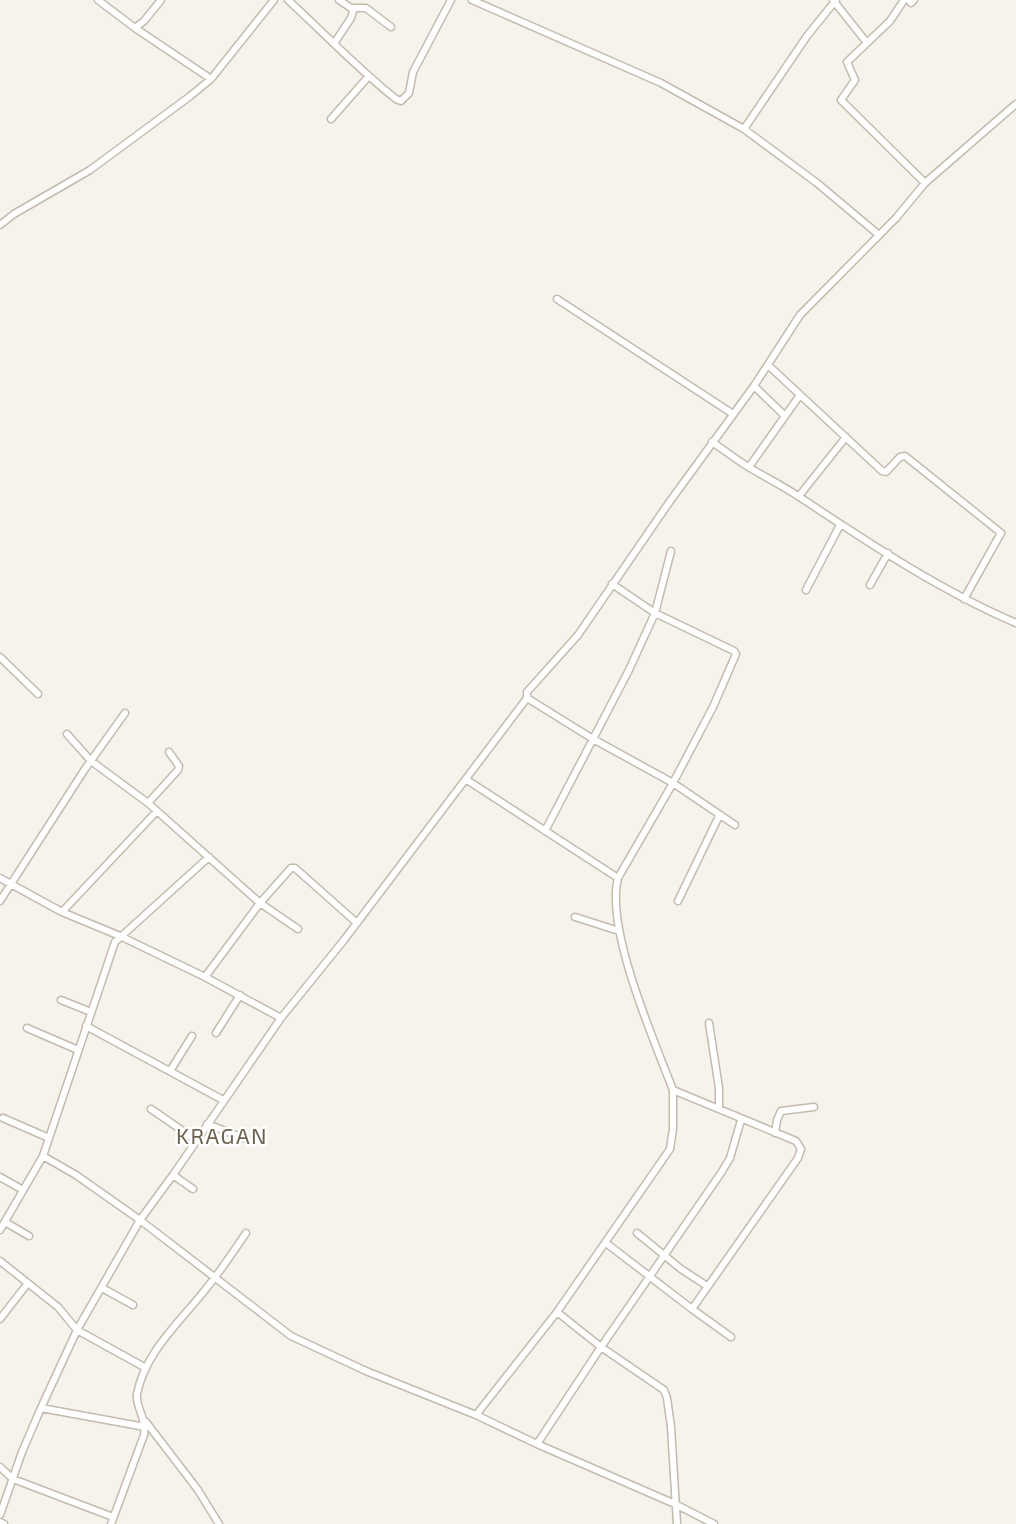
<svg xmlns="http://www.w3.org/2000/svg" width="1016" height="1524" font-family="'Exo 2',sans-serif">
<rect width="100%" height="100%" fill="#f6f3ec"/>
<g fill="none" stroke-linecap="round" stroke-linejoin="round">
<defs>
<path id="minor" d="M98,0L135,28L144,21L161,0
M288,0C324,33 358,69 396,99L401,101L409,93L413,72L451,0
M339,0L351,8H366L391,27
M472,0L661,83L744,129L817,183L879,235
M833,0L867,43
M904,0L890,21L847,62L855,80L841,100L925,183
M909,0L911,3L914,0
M135,28L211,79
M335,42L351,18L354,8
M331,119L368,77
M744,129L807,36L836,0
M0,225L14,214L90,170L189,97L211,79L274,0
M557,299L733,414
M768,365L882,471L886,472L900,457L905,456L1001,533L964,599
M754,386L785,416
M712,442C724,450 737,460 750,468C767,478 785,487 801,498C869,543 941,591 1016,623
M749,467L800,395
M799,496L846,437
M870,585L888,553
M806,590L840,525
M0,657L38,694
M527,698L593,739L673,783L735,825
M67,734L91,761L148,803L260,903L205,977
M467,780L618,878
M148,803L178,770L179,766L169,752
M545,831L629,670L655,613L671,551
M0,878L62,912L120,936L205,977L281,1018
M0,901L85,769L125,713
M678,901L719,816
M62,912L157,811
M575,917L619,931
M298,929L260,903L291,868H295L357,923
M61,1000L91,1012
M709,1023L719,1088V1109
M86,1026L223,1100
M27,1028L78,1050
M216,1033L240,995
M170,1071L192,1036
M151,1109L196,1140
M3,1118L49,1138
M207,1124L249,1140
M775,1133L777,1120L781,1111L814,1107
M43,1156L76,1175L140,1220L291,1336L366,1371L476,1415L537,1444L675,1504L714,1524
M173,1175L193,1189
M0,1177L23,1190
M5,1222L29,1236
M0,1230L43,1156L115,942L209,857
M637,1233L681,1269L707,1286
M606,1243L692,1309L798,1158L801,1149L796,1141L673,1090C654,1040 605,929 618,878L673,783L713,707L736,654L734,651L655,613L612,584
M0,1261L58,1307L77,1330L146,1368
M102,1288L133,1305
M692,1309L731,1337
M557,1312L601,1347L664,1390L667,1398L671,1427L677,1524
M0,1319L28,1283
M41,1408L145,1427
M476,1415L557,1312L670,1149L673,1129V1090
M146,1422L198,1490L219,1524
M537,1444L601,1347L721,1173L730,1158L741,1120
M0,1467L13,1479L113,1517
M0,1515L22,1452L41,1408L77,1330L140,1220L173,1175L281,1018L344,940L527,698V692L578,635L668,504L754,386L800,315L896,218L925,183L1016,104
M0,1522L4,1524
M111,1524L144,1435C147,1418 135,1407 137,1394C145,1352 180,1322 205,1290C220,1272 233,1252 246,1233"/>
</defs>
<use href="#minor" stroke="#c2bbae" stroke-width="9"/>
<use href="#minor" stroke="#fff" stroke-width="6"/>
</g>
<g text-anchor="middle" dominant-baseline="central" stroke-width="5" stroke-linejoin="round" paint-order="stroke">
<g font-size="22" letter-spacing="1.5" fill="#6e6250" stroke="#fff">
<text x="222" y="1135">KRAGAN</text>
</g>
</g>
</svg>
